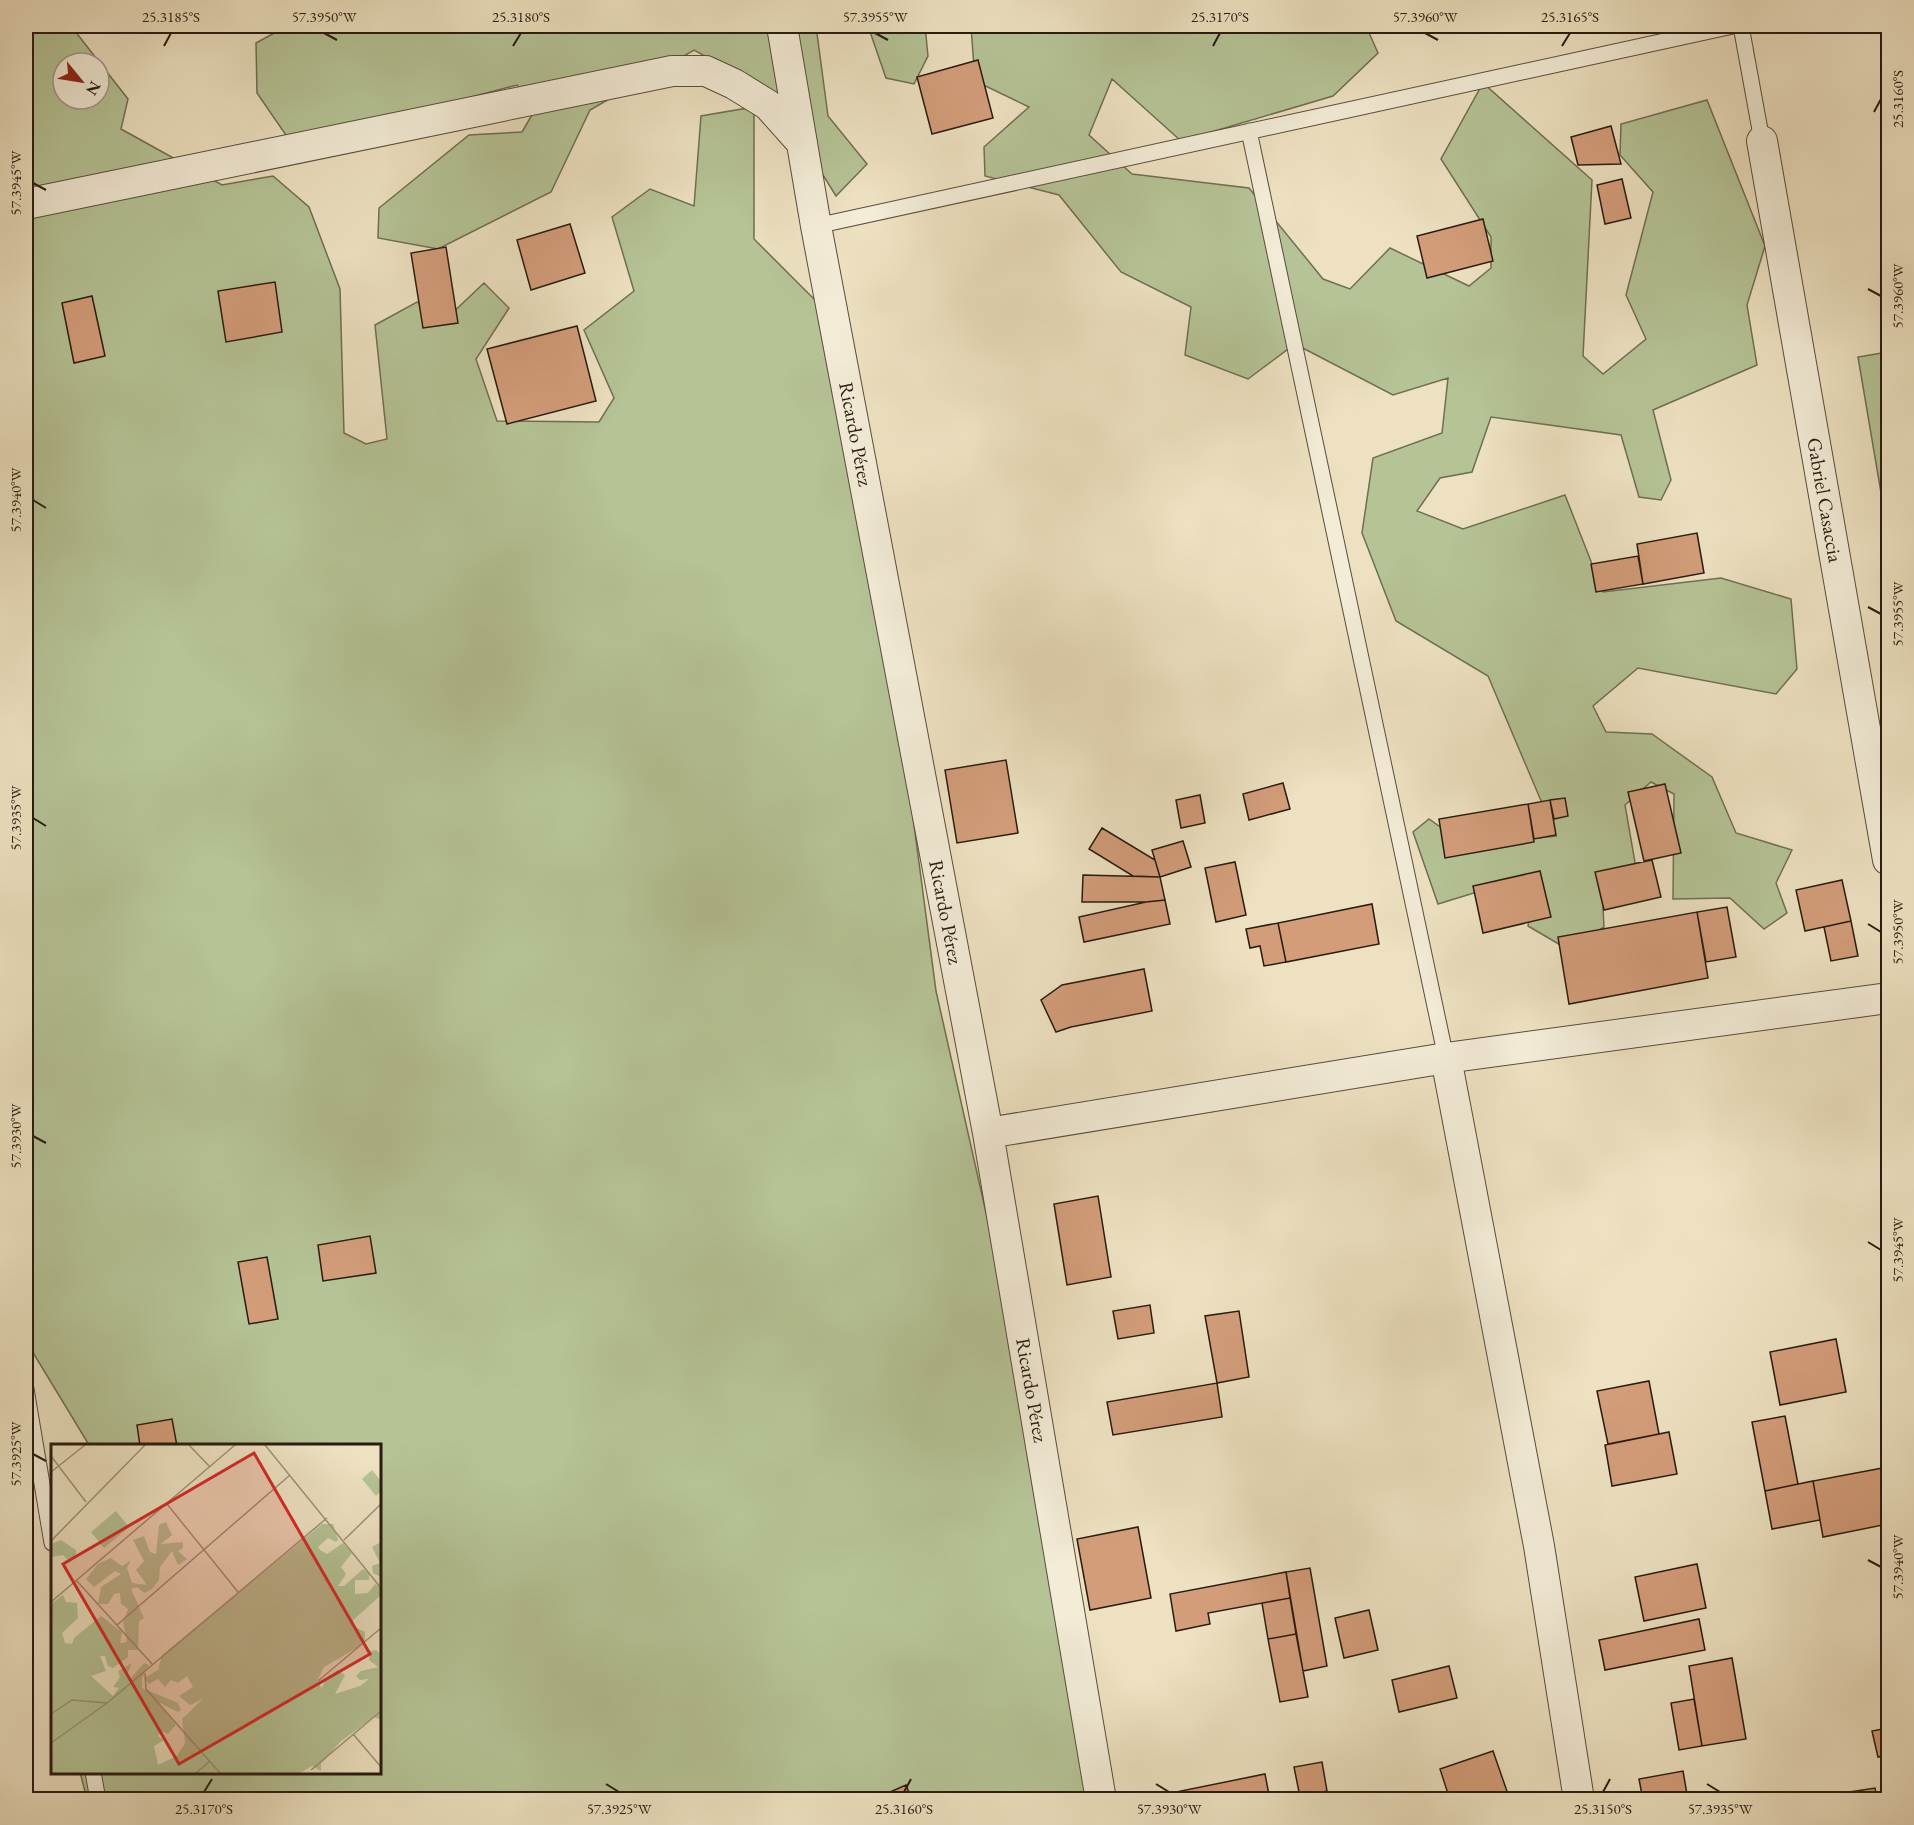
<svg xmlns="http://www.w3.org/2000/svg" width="1914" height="1825" font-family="'EB Garamond',serif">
<rect width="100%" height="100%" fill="#ede1c1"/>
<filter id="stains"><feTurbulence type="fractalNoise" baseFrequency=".00333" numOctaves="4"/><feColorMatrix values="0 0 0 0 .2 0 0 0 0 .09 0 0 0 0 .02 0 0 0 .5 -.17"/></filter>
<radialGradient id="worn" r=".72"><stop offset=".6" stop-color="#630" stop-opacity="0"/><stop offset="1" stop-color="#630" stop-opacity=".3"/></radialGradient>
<path fill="#b5c396" stroke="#6e6f53" stroke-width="1.5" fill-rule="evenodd" d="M26,26H71L128,99L121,129L222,185L273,176L309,207L340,289L344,433L366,444L387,439L375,325L417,302L447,318L484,283L509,308L476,359L497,421L599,422L614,398L584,330L634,291L612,217L650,189L694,206L701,116L754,107V239L849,334L936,991L1046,1479L1097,1799H87L81,1776L82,1773L380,1772V1446L89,1445L26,1341ZM63,63H99V99H63Z
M287,26H816L828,116L867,164L836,196L771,91L694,50L590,110L551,192L438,249L378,238L379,208L469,135L522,132L536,108L517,85L292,144L257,93L256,43Z
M868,26H925L928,56L914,84L886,78Z
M971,26H1366L1378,53L1333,96L1181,141L1112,79L1089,135L1132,174L1249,188L1323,279L1350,289L1390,248L1469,286L1491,268V237L1441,159L1483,83L1592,180L1583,356L1603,374L1646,339L1626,295L1653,192L1620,155L1621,124L1707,100L1765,246L1747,305L1757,365L1653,410L1671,480L1661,500L1639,497L1621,435L1491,417L1472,472L1440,478L1417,511L1463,529L1565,495L1603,592L1721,578L1791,599L1797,669L1776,694L1638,668L1593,706L1606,732L1652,734L1712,777L1736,833L1792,850L1776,883L1787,913L1764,929L1730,898L1673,899L1674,794L1651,782L1625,805L1636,868L1602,888L1604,927L1569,950L1528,926L1536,874L1438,904L1413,832L1429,819L1467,846L1556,836L1488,676L1396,621L1362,533L1373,458L1442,433L1448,378L1393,395L1295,344L1248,379L1185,355L1191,307L1121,272L1059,195L985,176L984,147L1029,107L975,81Z
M1888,352V534L1858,357Z"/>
<path fill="#d39d7a" stroke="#281b10" stroke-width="1.5" d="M978,60L993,118L932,134L917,77Z
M1611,126L1621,164L1578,165L1571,137Z
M1622,179L1631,218L1605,224L1597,185Z
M1483,219L1493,261L1427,278L1417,236Z
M570,224L585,273L531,290L517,240Z
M446,247L458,323L423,328L411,253Z
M275,282L282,332L226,342L218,291Z
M92,296L105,356L74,363L62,303Z
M577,326L596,401L507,424L487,349Z
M1697,533L1704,573L1643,584L1637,544Z
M1638,556L1643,584L1596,592L1591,564Z
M1006,760L1018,833L957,843L945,770Z
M1283,783L1290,809L1249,820L1243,794Z
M1665,784L1681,853L1644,861L1628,792Z
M1200,795L1205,823L1181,828L1176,800Z
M1565,798L1568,816L1554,819L1550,800Z
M1550,800L1556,835L1534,839L1528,804Z
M1528,804L1534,842L1445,858L1439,819Z
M1102,828L1155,860L1160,877L1133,876L1089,849Z
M1183,841L1191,867L1160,877L1152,850Z
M1652,860L1661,897L1604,910L1595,872Z
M1235,862L1246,915L1216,922L1205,868Z
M1540,871L1551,917L1483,933L1473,886Z
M1083,875L1160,877L1165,900L1146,902H1082Z
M1842,880L1851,921L1805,931L1796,890Z
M1165,900L1170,924L1084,942L1079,917L1146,902Z
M1372,904L1379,944L1286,962L1278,923Z
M1727,907L1736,957L1706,962L1697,912Z
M1697,912L1708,978L1569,1004L1558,937Z
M1851,921L1858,956L1831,961L1824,927Z
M1278,923L1286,962L1264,966L1260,946L1250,948L1246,929Z
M1144,969L1152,1011L1071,1027L1056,1032L1041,1000L1062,985Z
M1098,1196L1111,1277L1067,1285L1054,1204Z
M370,1236L376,1273L323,1281L318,1245Z
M267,1257L278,1319L249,1324L238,1262Z
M1150,1305L1154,1333L1118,1339L1113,1311Z
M1239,1311L1249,1377L1217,1383L1205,1316Z
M1836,1339L1846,1392L1780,1405L1770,1352Z
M1649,1381L1659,1434L1608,1444L1597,1391Z
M1217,1383L1222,1417L1113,1435L1107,1402Z
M1785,1416L1798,1484L1765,1491L1752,1422Z
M172,1419L177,1446H140L137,1425Z
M1669,1432L1677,1474L1612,1486L1605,1445Z
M1888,1467V1524L1823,1537L1813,1481Z
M1813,1481L1820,1520L1772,1529L1765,1491Z
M1138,1527L1151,1598L1090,1610L1077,1539Z
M1697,1564L1706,1608L1644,1621L1635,1577Z
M1310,1568L1327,1666L1303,1671L1286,1572Z
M1286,1572L1290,1598L1208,1613L1210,1624L1176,1631L1170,1594Z
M1290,1598L1296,1634L1268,1639L1262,1603Z
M1369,1610L1378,1650L1344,1658L1335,1618Z
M1699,1619L1705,1650L1605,1670L1599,1640Z
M1296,1634L1308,1697L1280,1702L1268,1639Z
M1732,1658L1746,1739L1702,1746L1689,1666Z
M1449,1666L1457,1698L1399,1712L1392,1680Z
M1694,1699L1702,1746L1679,1750L1671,1703Z
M1888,1728V1755L1878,1757L1872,1731Z
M1493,1751L1510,1800H1450L1440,1769Z
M1322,1762L1327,1791L1300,1797L1294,1767Z
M1683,1771L1688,1800H1643L1639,1779Z
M1265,1774L1270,1800H1162L1161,1795Z
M906,1785L912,1800H872Z
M1875,1788L1877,1800H1851L1850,1792Z"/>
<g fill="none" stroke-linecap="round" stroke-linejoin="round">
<defs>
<path id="service" d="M1741,26L1762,141
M1249,131L1446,1058
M816,226L1733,26
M26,1389L52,1543
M93,1772L98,1800"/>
<path id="minor" d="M782,26L816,226L988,1133L1101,1800
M1762,141L1888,860
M26,204L672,71H706L734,84L768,105L802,143
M1446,1058L1539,1546L1579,1800
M988,1133L1446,1058L1888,998"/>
</defs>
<use href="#service" stroke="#594c3c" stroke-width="17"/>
<use href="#minor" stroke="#594c3c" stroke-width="32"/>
<use href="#service" stroke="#f3ecd7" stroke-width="15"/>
<use href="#minor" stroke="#f3ecd7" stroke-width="30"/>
</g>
<path fill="none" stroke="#281b10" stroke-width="2" d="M324,33L337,40M875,33L888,40M1425,33L1438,40M164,46L171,33M513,46L521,33M1213,46L1220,33M1562,46L1570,33M1874,112L1881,99M33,183L46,190M1868,289L1881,296M33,500L46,508M1868,607L1881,614M33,818L46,826M1868,924L1881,932M33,1136L46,1143M1868,1242L1881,1250M33,1454L46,1461M1868,1560L1881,1567M606,1784L619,1792M1156,1784L1169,1792M1707,1784L1720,1792M204,1792L212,1779M904,1792L911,1779M1603,1792L1610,1779"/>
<g text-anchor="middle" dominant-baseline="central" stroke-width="5" stroke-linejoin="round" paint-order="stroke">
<g font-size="20" fill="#281b10" stroke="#f3ecd7">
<text transform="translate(856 434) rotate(79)">Ricardo Pérez</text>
<text transform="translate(1825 500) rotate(80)">Gabriel Casaccia</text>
<text transform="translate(946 912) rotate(79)">Ricardo Pérez</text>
<text transform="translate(1032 1390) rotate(80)">Ricardo Pérez</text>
</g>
</g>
<g transform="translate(51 1444)">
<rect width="330" height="330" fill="#ede1c1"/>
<path d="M321,26L330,37V47L325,52L311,35ZM65,67L78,83L53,104L40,88ZM115,78L121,91L110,100L132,98V104L127,107L136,115L127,121L121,107L109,123L108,136L101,145L93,149L86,143L80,145L93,174L88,177L87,206H77V213L62,224L57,222L54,212H49L55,227L40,232L62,252L68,244L62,243L69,233L67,227L81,219L76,231L78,236L93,219L98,221L91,234V244L127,259L130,266L127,268L107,258L125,281L117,290L111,287L107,292L113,296L103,302L107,321L126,312L134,299L131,275L152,255L139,261L128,252L142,243L136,232L127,239L120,236L114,243L107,235L98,240L93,234L107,226L111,211L271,80H282L287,96L285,98L277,94L267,103L269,106L276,110L292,99L301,109L290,123L295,130L287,142H293L312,125L318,129V136H304V150L317,149L324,140L330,143L329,152L302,176L304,183L314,188V199L273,223L266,237L271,244L275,234L287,226L294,231L284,250L309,242L318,235L309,236L305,232L310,227L327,223L318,216L319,207L325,206L330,210V276L323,273L289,298L270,320V327L261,322L249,329H0V160L12,151L15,158L26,159L27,174L11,189L14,199L21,200L23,194L50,172L71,188L69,199L76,198L72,178L77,165L70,160L69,149L63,150L57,160H47L50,143L70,130L64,127L43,143L35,135L47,120L60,114L71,122L80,116L76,124L81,139L96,141L85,126L93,117L82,96L93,92L99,108L105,110L108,81ZM10,96L25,106V113L19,118L12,111L0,113V100ZM330,98V133L322,129L321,122L329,119L321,103Z" fill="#b5c396"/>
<path fill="none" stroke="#9e927a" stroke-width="1.5" d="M138,1L159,23M214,1L330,144M0,12L35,58M0,28L34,1M116,60L187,148M293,96L330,60M0,97L94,1M25,136L102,221M0,158L184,1M66,181L239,31M94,229L95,245L169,329M267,237L330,184M0,270L21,256L56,259M302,290L330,323M0,299L56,259L276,74M260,326L330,267M145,329L159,317"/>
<path fill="#d62828" fill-opacity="0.15" stroke="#d62828" stroke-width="3" d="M203,9L319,210L128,320L12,120Z"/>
<rect width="330" height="330" fill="none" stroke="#281b10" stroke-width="3"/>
</g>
<rect width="1914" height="1825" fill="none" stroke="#ede1c1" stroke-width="66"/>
<g transform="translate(81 81) rotate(120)"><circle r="28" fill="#f3ecd7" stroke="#a29887" stroke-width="1.5"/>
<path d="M0-4.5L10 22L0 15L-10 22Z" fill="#8f2418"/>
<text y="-9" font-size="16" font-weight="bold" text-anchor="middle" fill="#281b10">N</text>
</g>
<rect x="33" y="33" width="1848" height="1759" fill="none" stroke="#281b10" stroke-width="2"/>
<g font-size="15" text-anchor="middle" fill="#281b10">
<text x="171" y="22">25.3185°S</text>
<text x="324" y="22">57.3950°W</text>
<text x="521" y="22">25.3180°S</text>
<text x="875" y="22">57.3955°W</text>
<text x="1220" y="22">25.3170°S</text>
<text x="1425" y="22">57.3960°W</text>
<text x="1570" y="22">25.3165°S</text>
<text transform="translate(1898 99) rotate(-90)" y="5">25.3160°S</text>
<text transform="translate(16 183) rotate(-90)" y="5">57.3945°W</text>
<text transform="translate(1898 296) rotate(-90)" y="5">57.3960°W</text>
<text transform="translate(16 500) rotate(-90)" y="5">57.3940°W</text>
<text transform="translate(1898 614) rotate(-90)" y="5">57.3955°W</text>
<text transform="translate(16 818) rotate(-90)" y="5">57.3935°W</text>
<text transform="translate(1898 932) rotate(-90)" y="5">57.3950°W</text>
<text transform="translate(16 1136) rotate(-90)" y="5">57.3930°W</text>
<text transform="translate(1898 1250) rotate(-90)" y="5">57.3945°W</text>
<text transform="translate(16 1454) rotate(-90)" y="5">57.3925°W</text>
<text transform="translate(1898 1567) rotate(-90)" y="5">57.3940°W</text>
<text x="204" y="1814">25.3170°S</text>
<text x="619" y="1814">57.3925°W</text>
<text x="904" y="1814">25.3160°S</text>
<text x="1169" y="1814">57.3930°W</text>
<text x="1603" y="1814">25.3150°S</text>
<text x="1720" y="1814">57.3935°W</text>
</g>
<rect width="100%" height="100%" filter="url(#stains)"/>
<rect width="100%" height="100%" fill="url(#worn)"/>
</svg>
